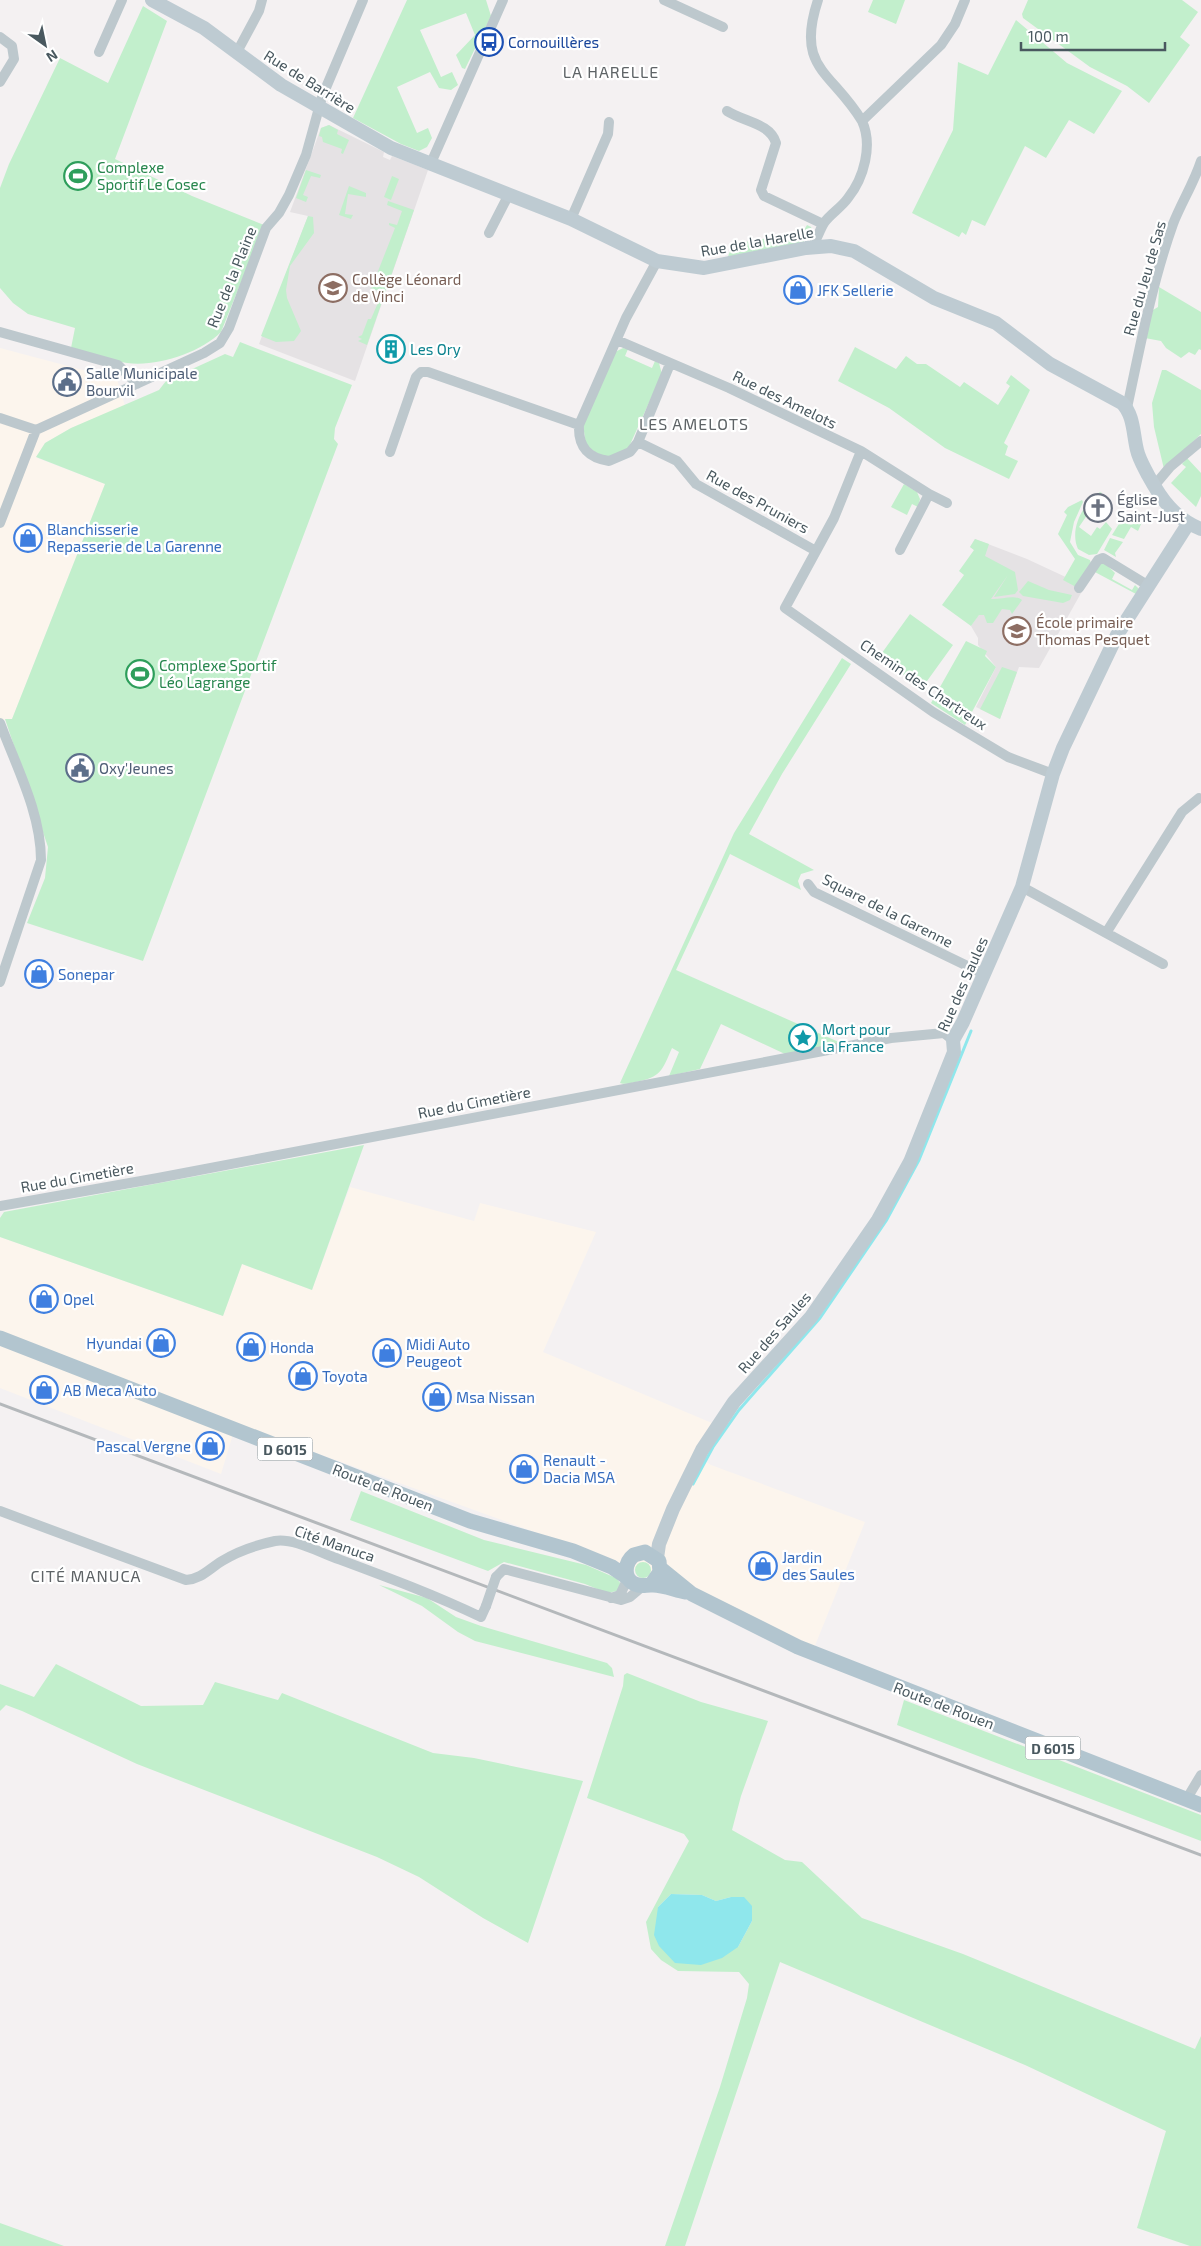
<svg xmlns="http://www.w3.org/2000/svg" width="1201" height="2246" font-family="'Exo 2',sans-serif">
<rect width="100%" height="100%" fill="#f4f1f2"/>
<path fill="#fcf5ed" d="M0,348L117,379L125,406L71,428L45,443L37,458L105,484L12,719L0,720Z
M350,1187L474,1221L480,1203L596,1232L543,1352L712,1423L695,1454L711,1465L865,1522L812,1653L659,1577L236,1424L221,1474L0,1388V1237L223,1316L242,1264L312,1290Z"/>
<path fill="#e5e2e4" d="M329,125L384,152L383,157L390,160L392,156L428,170L355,381L259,344L308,216L290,212L321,128Z
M975,539L1027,559L1085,586L1039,668L1019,667L1000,719L976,707L996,667L978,645V638L971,626L1007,574L970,547Z"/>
<path fill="#c2efcc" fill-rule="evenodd" d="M407,0H486L491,16L465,69L462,68L456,55L475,35L466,13L420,30L441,77L452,72L458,85L451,90L439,88L430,72L397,87L417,133L428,128L432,138L427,147L419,151L401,144L353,118Z
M873,0H905L896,24L868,12Z
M1028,0H1182L1198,12L1180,37L1190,45L1149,103L1127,86L1090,67L1023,18L1022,14Z
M143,6L167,21L115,159L192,196L264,225L221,332C200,353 157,367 127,363C108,360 89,353 71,348L75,328L28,314L13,303L0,288V188L9,164L60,58L108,83Z
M1016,20L1067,63L1122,91L1094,134L1069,120L1046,158L1025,146L985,226L972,220L966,235L962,232L959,237L912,213L953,130L958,62L988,75Z
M329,125L338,130L337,134L349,140L343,154L341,153L342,149L323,142L322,137L319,136L321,128Z
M306,170L321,175L320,178L311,176L303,195L308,197L306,202L296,198Z
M392,176L399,179L391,200L384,197Z
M349,186L366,193V197L348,194L345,214L353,215L351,219L339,215Z
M388,201L414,210L367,345L358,341L362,339L358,337L362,335L368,319H371L380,298L377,296L379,291L371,289L395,228L389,225V223L397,225L402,211L387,205Z
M308,216L313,217L314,233L290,266L286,290L287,298L301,331L294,341L276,342L261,336Z
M807,225L811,227L813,232L810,238L801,243L727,259L733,244L803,232Z
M1159,287L1201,312V350L1199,349L1195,355L1189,352L1181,358L1166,348L1161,341L1145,338L1153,310L1158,307Z
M240,342L352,385L335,428L334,439L338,444L143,961L27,923L45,878L48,847L5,719H12L105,484L36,457L45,443L71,428L159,390L166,381L225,354L233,357Z
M855,347L896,369L906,356L917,364H926L960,387L964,382L998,405L1010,386L1006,383L1011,375L1030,390L1004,443L1008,446L1005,455L1018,461L1009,479L945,448L889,408L838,381Z
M623,348L628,349L625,356L652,368L655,361L659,363L662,374L628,449L606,459L586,446L583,424L615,352Z
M1162,370H1166L1201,390V434L1164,469L1154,427L1152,403Z
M1187,458L1201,473V496L1196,507L1171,483L1186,467L1182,464Z
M904,484L917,492L920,499L918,507L912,504L907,515L891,507Z
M1100,492L1102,493L1079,527L1091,536L1097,527L1100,529L1106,522L1112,529L1097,554L1089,555L1078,549C1069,529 1083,503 1100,492Z
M1082,500L1083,502L1074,522L1070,542L1078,555L1090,560L1091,564L1076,587L1063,580L1075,559L1058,534L1067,515L1064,512L1068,507Z
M1136,518L1142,522L1138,531L1131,527L1124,539L1112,535L1122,519L1131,525Z
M1110,538L1123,542L1115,553L1116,557L1104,550Z
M975,539L989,544L985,556L1015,572L1018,590L1015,594L994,597L1008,575L991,599C1000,600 1015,594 1022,600L1012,614L1010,610L1002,609L993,623H987L984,615H979L971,626L942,605L964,575L959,571L974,550L970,547Z
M1104,562L1115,573L1112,579L1132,590L1135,585L1139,589L1136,594L1093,571L1096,566Z
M1028,581L1049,590L1072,595L1070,600L1063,603L1023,596L1019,592Z
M910,614L953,645L922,688L879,657Z
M966,641L987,651L985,656L996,667L965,725L931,703Z
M842,658L851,664L782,774L749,834L814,870L801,874L798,881L801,890L730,854L676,970L841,1043L785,1054L721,1024L700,1069L669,1076L679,1052L672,1048C662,1071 661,1077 636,1082C630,1083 626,1085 620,1083L734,833Z
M1002,667L1017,672L1000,719L980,709Z
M364,1145L312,1290L242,1264L223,1316L0,1237V1218L4,1212Z
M361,1491L484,1540L586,1565L616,1578L622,1585L617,1591L607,1593L585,1584L504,1562L488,1571L350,1520Z
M635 1570a8 8 0 1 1 16 0a8 8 0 1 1-16 0Z
M379,1585L427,1598L456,1617L481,1626L607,1663L612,1668L614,1677L475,1641L458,1632L422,1606Z
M56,1664L141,1706L203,1705L215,1682L278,1700L282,1693L433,1753L474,1758L583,1781L528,1943L483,1918L419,1877L377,1857L137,1764L22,1711L6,1705L0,1711V1684L34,1697Z
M627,1673L701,1702L768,1721L741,1796L732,1830L785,1860L802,1862L862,1918L963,1954L1195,2049L1201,2036V2246H1190L1137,2228L1166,2131L1025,2065L780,1962L685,2246H665L720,2087L747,1998L749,1984L739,1972L678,1971L661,1960L651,1949L646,1922L689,1841L684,1834L587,1798L623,1686L624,1675ZM671,1894L702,1895L716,1901L731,1897L752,1921L738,1947L658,1907Z
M904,1700L1201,1815V1841L897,1725Z
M0,2223L64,2246H0Z"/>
<path fill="#8fe7ec" d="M671,1894L702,1895L716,1901L731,1897H744L752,1906V1921L738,1947L722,1958L701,1965L675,1963L659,1946L654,1935L658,1907Z"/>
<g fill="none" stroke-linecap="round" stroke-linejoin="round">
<path stroke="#8fe7ec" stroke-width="3" d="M693,1484L713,1447L739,1410L820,1318L886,1221L919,1160L971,1031"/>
<path stroke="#bdc8cd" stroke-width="10" d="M664,0L723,27
M818,0C795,69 832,71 862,121
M0,37L12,46L14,59L0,82
M99,52L122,0
M237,52L259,11L262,0
M727,111C744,122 770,123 776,143L761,190L764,196L823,224
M431,163L503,0
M571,219L608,134L609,122
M489,233L509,194
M811,248C817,240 819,231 824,223C830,214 841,208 848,198C864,178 873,145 862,121L941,45L955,24L965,0
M657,261L626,318L579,425C578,447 588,458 609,461L630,452L638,442L670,364
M0,332L118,365L137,384
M617,340L729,388L861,451L834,518L785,608L933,712L1008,757L1053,774
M1127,408C1140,347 1152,283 1173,224C1181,203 1194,183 1201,161
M0,418L36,430L204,353L220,343L229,328L266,228L279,213L289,195L306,155L322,97L363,0
M638,442L677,461L696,484L816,551
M861,451L929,494L947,503
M390,452L416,377L421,372H428L579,425
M1154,486L1170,467L1201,441
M0,523L36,430
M900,550L929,494
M1079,588L1098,560L1103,558L1149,586
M0,723C16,766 41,813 41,860L0,982
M808,884L814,892L984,974
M1022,887L1163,964
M1106,933L1182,812L1199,798
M0,1206L158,1178L891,1038L944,1033L953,1040
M0,1511L186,1580C201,1579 209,1569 222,1561C238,1551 256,1545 275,1541C292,1538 317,1551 333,1557C384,1576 433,1594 481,1617L486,1606
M496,1577L504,1569L621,1600L630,1597L643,1586
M611,1598L620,1595L628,1578
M1186,1800L1201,1775"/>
<path stroke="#becbd2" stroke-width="14" d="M152,0L204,28L281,85L391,148L571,219L657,261L704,268L806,248L831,246L854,251L934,298L996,323L1050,364L1122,403C1134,415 1133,434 1137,450C1139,459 1144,467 1148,475C1161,499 1175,519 1201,529
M657,1558L659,1544L673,1509L702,1450L734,1402L811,1317L878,1220L910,1162L954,1052L953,1040L963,1022L1022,887L1053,774L1063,748L1117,635L1188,524"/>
<path stroke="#b2c5cf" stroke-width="15" d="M0,1338L470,1521L573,1551L612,1567L628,1578
M660,1568L692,1594L798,1647L1201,1805
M651,1585L660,1572L659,1561L645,1552L634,1555C625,1562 622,1578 635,1584C641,1587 645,1585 651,1585C661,1584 675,1590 686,1592"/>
<path stroke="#b4b8bb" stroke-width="3" d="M0,1404L1201,1855"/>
<path stroke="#bdc8cd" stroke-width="10" d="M486,1606L496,1577"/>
</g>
<defs>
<symbol id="bus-ring" viewBox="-11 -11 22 22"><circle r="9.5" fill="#fff" stroke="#1a4fb4" stroke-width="1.5"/><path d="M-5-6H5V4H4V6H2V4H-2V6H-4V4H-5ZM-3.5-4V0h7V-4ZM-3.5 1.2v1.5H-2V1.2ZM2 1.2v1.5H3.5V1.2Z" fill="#1a4fb4"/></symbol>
<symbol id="stadium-ring" viewBox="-11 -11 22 22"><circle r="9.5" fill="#fff" stroke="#2e9e5b" stroke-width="1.5"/><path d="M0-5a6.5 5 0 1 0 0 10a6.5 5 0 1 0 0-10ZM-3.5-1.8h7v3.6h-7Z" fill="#2e9e5b"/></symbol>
<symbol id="school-ring" viewBox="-11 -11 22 22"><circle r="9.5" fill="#fff" stroke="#8d6e63" stroke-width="1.5"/><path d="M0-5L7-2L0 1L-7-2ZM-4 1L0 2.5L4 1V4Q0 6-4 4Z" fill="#8d6e63"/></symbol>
<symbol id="shop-ring" viewBox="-11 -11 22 22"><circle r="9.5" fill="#fff" stroke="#3f7fe0" stroke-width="1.5"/><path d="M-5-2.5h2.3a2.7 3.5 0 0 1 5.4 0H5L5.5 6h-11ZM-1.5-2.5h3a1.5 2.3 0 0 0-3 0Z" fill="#3f7fe0"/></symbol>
<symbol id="building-ring" viewBox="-11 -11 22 22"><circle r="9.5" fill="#fff" stroke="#0f9aa8" stroke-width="1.5"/><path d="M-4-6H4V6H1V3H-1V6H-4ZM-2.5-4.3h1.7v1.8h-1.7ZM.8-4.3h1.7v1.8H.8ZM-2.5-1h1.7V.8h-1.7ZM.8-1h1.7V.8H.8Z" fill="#0f9aa8"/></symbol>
<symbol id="civic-ring" viewBox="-11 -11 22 22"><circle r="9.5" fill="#fff" stroke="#5c6f8a" stroke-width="1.5"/><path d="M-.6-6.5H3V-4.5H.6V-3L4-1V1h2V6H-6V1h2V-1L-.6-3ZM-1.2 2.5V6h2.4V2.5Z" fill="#5c6f8a"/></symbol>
<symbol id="church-ring" viewBox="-11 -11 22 22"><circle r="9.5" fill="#fff" stroke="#6b7280" stroke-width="1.5"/><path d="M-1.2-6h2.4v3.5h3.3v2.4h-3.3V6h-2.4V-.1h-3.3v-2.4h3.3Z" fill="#6b7280"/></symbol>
<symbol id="sight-ring" viewBox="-11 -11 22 22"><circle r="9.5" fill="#fff" stroke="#0f9aa8" stroke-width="1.5"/><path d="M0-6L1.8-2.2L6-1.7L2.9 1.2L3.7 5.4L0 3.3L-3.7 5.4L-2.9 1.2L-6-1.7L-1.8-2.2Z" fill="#0f9aa8"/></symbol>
</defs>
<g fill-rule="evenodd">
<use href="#bus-ring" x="473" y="26" width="32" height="32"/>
<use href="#stadium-ring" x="62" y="160" width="32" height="32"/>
<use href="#school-ring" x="317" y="272" width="32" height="32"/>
<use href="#shop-ring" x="782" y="274" width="32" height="32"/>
<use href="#building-ring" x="375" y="333" width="32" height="32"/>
<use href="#civic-ring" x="51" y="366" width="32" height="32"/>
<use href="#church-ring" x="1082" y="492" width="32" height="32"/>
<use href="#shop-ring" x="12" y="522" width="32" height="32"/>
<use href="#school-ring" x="1001" y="615" width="32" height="32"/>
<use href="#stadium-ring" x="124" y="658" width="32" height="32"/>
<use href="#civic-ring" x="64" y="752" width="32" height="32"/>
<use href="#shop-ring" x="23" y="958" width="32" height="32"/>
<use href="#sight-ring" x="787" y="1022" width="32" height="32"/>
<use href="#shop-ring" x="28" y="1283" width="32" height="32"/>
<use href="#shop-ring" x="145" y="1327" width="32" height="32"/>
<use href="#shop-ring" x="235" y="1331" width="32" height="32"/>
<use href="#shop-ring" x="371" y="1337" width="32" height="32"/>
<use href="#shop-ring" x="287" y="1360" width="32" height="32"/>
<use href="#shop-ring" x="28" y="1374" width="32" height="32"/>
<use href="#shop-ring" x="421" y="1381" width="32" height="32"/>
<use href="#shop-ring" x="194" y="1430" width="32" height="32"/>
<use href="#shop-ring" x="508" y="1453" width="32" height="32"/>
<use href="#shop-ring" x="747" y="1550" width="32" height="32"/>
</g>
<g text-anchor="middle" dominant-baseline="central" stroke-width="4.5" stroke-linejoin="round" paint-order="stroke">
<g fill="#fff" stroke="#808a8f" stroke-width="1">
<rect x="257.5" y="1437.5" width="55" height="23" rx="4"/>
<rect x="1025.5" y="1736.5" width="55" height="23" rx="4"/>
</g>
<g font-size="14" font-weight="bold" fill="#49585f">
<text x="285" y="1449">D 6015</text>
<text x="1053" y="1748">D 6015</text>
</g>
<g font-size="15" fill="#164399" stroke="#fff" text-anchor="start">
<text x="508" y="42">Cornouillères</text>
</g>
<g font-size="15" fill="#49585f" stroke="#fff">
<text transform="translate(310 81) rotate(32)">Rue de Barrière</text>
<text transform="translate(757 241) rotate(-10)">Rue de la Harelle</text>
<text transform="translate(231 277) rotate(-68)">Rue de la Plaine</text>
<text transform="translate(1144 278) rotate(-74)">Rue du Jeu de Sas</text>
<text transform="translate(785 399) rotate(26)">Rue des Amelots</text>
<text transform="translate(758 501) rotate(29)">Rue des Pruniers</text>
<text transform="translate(924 684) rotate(34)">Chemin des Chartreux</text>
<text transform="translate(888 910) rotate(27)">Square de la Garenne</text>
<text transform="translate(962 984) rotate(-66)">Rue des Saules</text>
<text transform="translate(474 1102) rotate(-11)">Rue du Cimetière</text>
<text transform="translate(77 1177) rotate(-10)">Rue du Cimetière</text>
<text transform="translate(774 1332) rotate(-49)">Rue des Saules</text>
<text transform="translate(383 1487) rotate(21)">Route de Rouen</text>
<text transform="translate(335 1543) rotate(19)">Cité Manuca</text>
<text transform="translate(944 1705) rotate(21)">Route de Rouen</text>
</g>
<g font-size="15" fill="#27864d" stroke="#fff" text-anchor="start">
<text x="97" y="167">Complexe<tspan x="97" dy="17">Sportif Le Cosec</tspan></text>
<text x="159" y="665">Complexe Sportif<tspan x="159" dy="17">Léo Lagrange</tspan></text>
</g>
<g font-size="15" fill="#785e54" stroke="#fff" text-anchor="start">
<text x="352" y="279">Collège Léonard<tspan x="352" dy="17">de Vinci</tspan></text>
<text x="1036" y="622">École primaire<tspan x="1036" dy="17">Thomas Pesquet</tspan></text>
</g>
<g font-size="15" fill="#366cbe" stroke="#fff" text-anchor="start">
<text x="817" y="290">JFK Sellerie</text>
<text x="47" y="529">Blanchisserie<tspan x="47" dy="17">Repasserie de La Garenne</tspan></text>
<text x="58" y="974">Sonepar</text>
<text x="63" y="1299">Opel</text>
<text x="142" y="1343" text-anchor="end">Hyundai</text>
<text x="406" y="1344">Midi Auto<tspan x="406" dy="17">Peugeot</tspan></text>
<text x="270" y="1347">Honda</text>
<text x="322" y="1376">Toyota</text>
<text x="63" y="1390">AB Meca Auto</text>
<text x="456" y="1397">Msa Nissan</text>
<text x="191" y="1446" text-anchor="end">Pascal Vergne</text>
<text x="543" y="1460">Renault -<tspan x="543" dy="17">Dacia MSA</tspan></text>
<text x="782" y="1557">Jardin<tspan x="782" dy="17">des Saules</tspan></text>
</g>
<g font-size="15" fill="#0d838f" stroke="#fff" text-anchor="start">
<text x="410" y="349">Les Ory</text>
<text x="822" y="1029">Mort pour<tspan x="822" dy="17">la France</tspan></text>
</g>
<g font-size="15" fill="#4e5e75" stroke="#fff" text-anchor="start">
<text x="86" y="373">Salle Municipale<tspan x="86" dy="17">Bourvil</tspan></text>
<text x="99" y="768">Oxy'Jeunes</text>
</g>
<g font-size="15" fill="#5b616d" stroke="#fff" text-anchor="start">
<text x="1117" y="499">Église<tspan x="1117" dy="17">Saint-Just</tspan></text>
</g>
<g font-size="16" letter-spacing="1" fill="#5e6366" stroke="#fff">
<text x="611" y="71">LA HARELLE</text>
<text x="694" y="423">LES AMELOTS</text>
<text x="86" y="1575">CITÉ MANUCA</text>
</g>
</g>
<g transform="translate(45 45) rotate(147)" stroke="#ffffff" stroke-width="4" paint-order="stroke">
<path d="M0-4L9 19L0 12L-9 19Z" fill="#49585f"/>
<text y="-8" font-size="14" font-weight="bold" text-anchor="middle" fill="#49585f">N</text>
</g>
<path d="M1021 42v8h144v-8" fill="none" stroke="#49585f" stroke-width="2.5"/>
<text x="1028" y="42" font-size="15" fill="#49585f" stroke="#ffffff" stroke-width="4" paint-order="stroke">100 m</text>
</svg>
